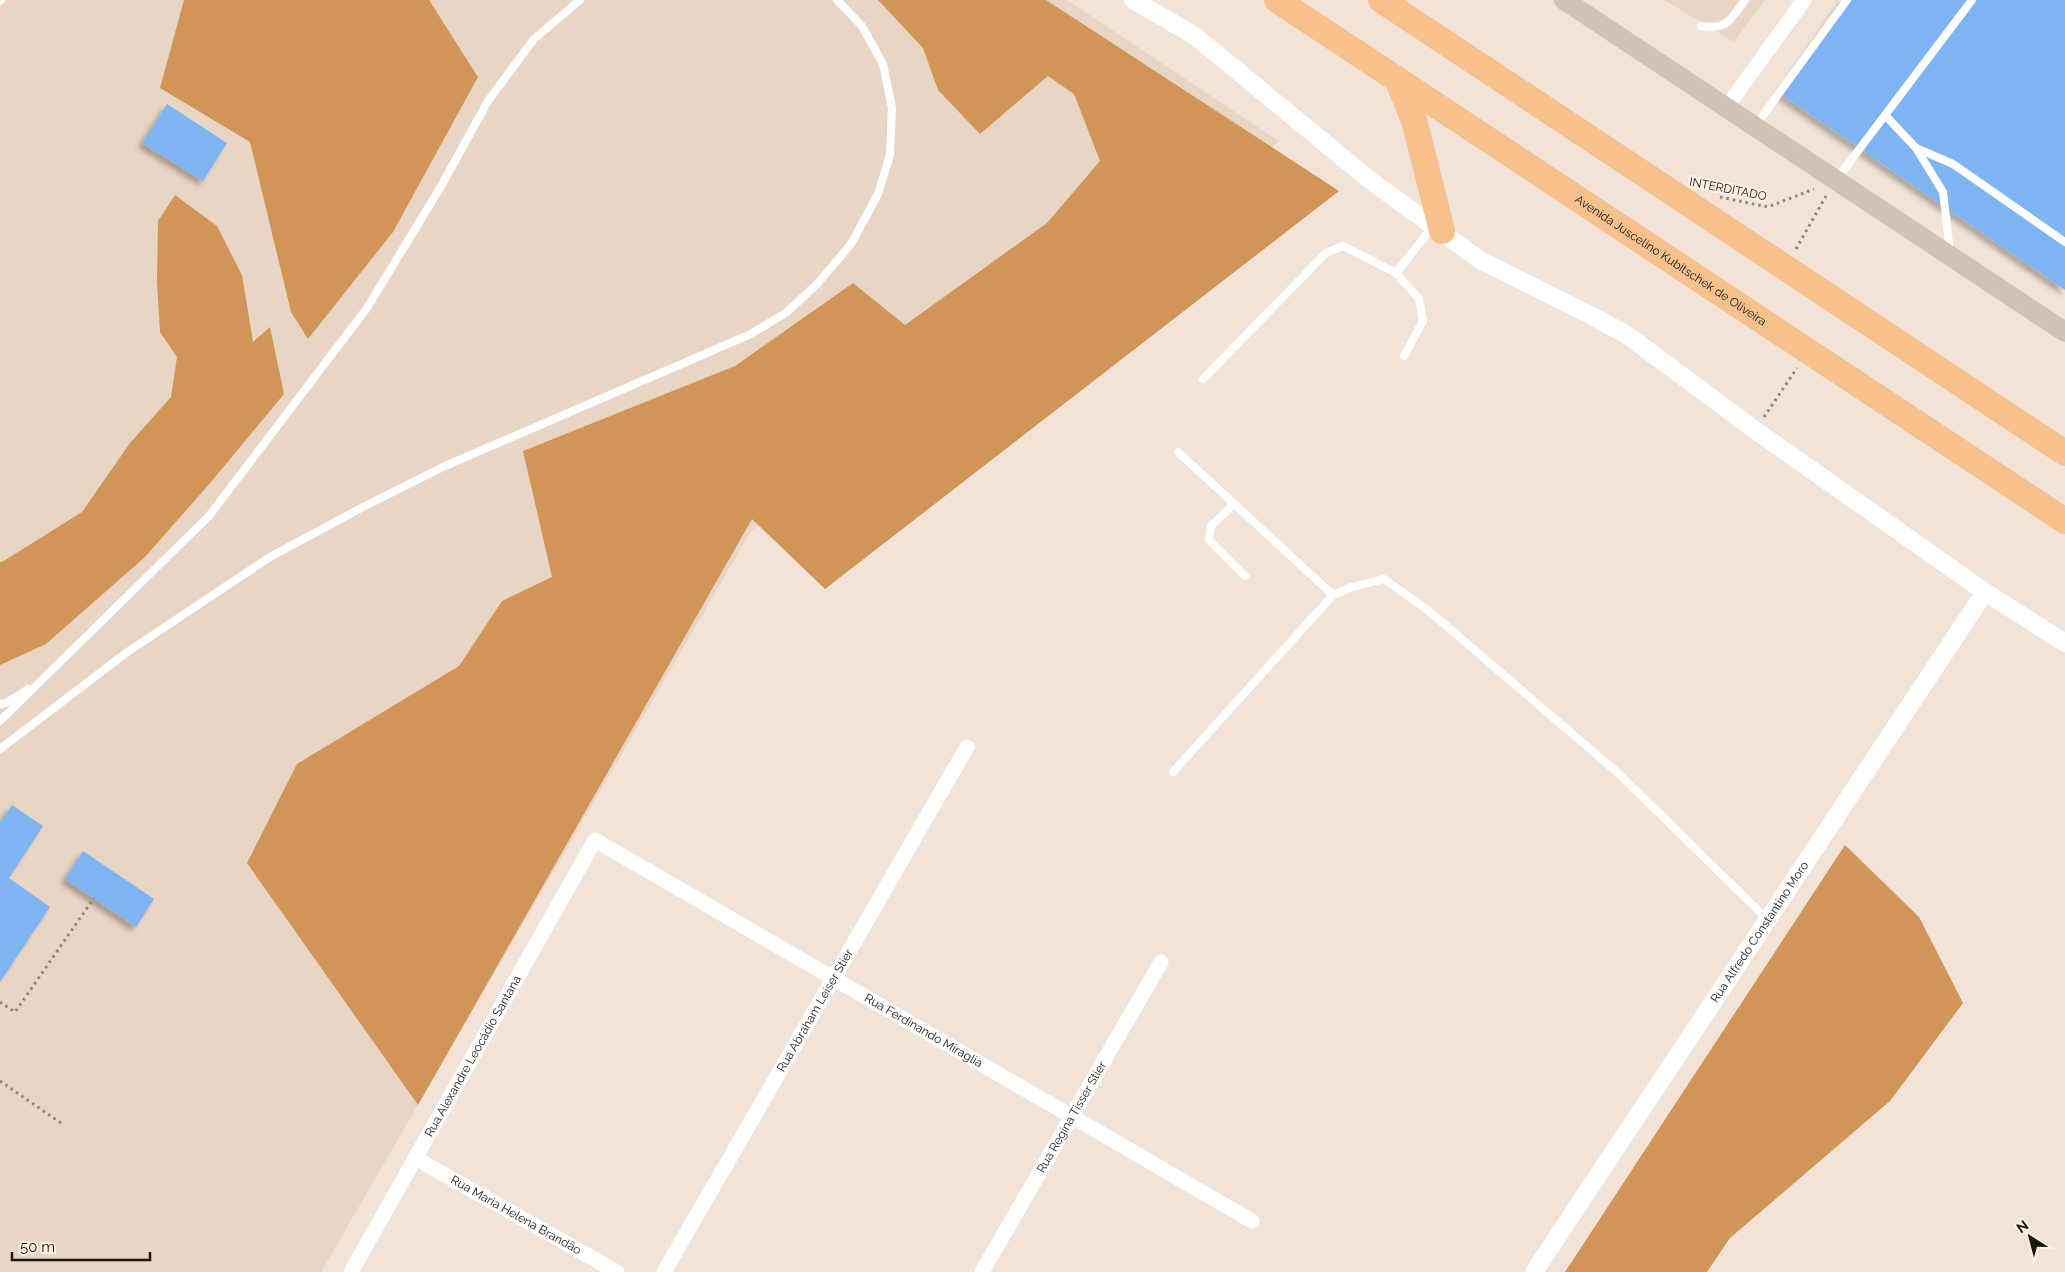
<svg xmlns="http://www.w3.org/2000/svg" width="2065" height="1272" font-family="Raleway,sans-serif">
<defs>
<filter id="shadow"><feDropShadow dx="-4.5" dy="4.5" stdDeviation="2.5" flood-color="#0004"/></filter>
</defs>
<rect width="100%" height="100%" fill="#f1e3d7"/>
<path fill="#e9d5c4" d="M0,0H1067L1279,141L751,531L321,1272H0Z
M1664,0H1765L1734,42Z"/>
<path fill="#d19557" d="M184,0H429L478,77L393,232L308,339L291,312L250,142L160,88Z
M878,0H1046L1339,191L825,589L752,519L418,1105L247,863L297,764L459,666L502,601L552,577L523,451L735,366L853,283L905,325L1047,223L1100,161L1074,94L1048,76L980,134L938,90L923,48Z
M175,195L217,226L242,275L253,342L270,327L284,394L211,482L145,557L46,644L0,665V562H2L82,512L130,443L171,397L177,357L160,332L157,282L158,221Z
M1845,845L1919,917L1963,1003L1890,1101L1730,1238L1707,1272H1565Z"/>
<path fill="#7eb4f2" filter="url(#shadow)" d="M1843,0H2065V290L1779,93Z
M167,104L227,143L203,181L142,143Z
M12,805L43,826L9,878L50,907L0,982V822Z
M83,851L154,899L136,927L65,879Z"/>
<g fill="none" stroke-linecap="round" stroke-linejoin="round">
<path stroke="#8d847b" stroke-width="3" stroke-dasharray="2.5 4" stroke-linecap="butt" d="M1720,197L1768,207L1814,189
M1796,249L1826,196
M1764,417L1797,368
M0,1002L15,1012L94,898
M0,1081L61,1123"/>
<path stroke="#fff" stroke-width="8" d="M0,1L1,0
M1701,26C1728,30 1730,20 1745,0
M1885,115L1916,148L1943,192L1950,252
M1756,125L1847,0
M1916,148L1953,164L2065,242
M1836,180L1972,0
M1396,273L1434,225
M1203,379L1326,253L1343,246L1396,273L1419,299L1423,321L1404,356
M1178,452L1333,595
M1234,504L1211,526L1209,540L1245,576
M0,704L6,703L28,689
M0,721L209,516L367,308L440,188L488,101L534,39L580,0
M0,749L126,653L270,557L363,507L445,466L751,334L787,312L817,284L851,244L878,194L890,155L892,108L883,64L862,26L837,0
M1173,772L1333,595L1352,587L1384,579L1429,611L1618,773L1768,920"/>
<g stroke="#fff" stroke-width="15">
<path d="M1726,108L1804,0"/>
<path id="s1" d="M415,1158L617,1272"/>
<path id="s2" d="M351,1272L595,840L1252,1221"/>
<path id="s3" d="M664,1272L967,747"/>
<path id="s4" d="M982,1272L1161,962"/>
</g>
<g stroke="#fff" stroke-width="18">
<path d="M1133,0L1195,36L1371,181L1480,260L1592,316L1627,335L1755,430L1985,592L2065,643"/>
<path id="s5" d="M1534,1272L1985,592"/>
</g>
<path stroke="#d0c3b6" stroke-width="20" d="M1564,0L2065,332"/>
<g stroke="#f6c18d" stroke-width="26">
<path id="s6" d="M1277,0L2065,521"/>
<path d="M1381,0L2065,453"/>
<path d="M1397,79L1414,120L1442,231"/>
</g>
</g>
<g text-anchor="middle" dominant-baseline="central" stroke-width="4.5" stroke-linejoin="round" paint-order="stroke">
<g font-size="12" fill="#1b1712" stroke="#fef1e4">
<text transform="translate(1728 189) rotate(11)">INTERDITADO</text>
<text stroke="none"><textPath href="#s6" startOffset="472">Avenida Juscelino Kubitschek de Oliveira</textPath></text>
<text stroke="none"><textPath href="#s5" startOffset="408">Rua Alfredo Constantino Moro</textPath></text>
<text stroke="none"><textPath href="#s3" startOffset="302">Rua Abraham Leiser Stier</textPath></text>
<text stroke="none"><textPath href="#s2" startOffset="876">Rua Ferdinando Miraglia</textPath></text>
<text stroke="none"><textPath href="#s2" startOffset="248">Rua Alexandre Leocádio Santana</textPath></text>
<text stroke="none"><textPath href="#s4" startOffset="179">Rua Regina Tisser Stier</textPath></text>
<text stroke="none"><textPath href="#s1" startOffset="116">Rua Maria Helena Brandão</textPath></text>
</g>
</g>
<g transform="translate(2030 1237) rotate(324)" stroke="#fef1e4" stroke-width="4" paint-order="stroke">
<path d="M0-4L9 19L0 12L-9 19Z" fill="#1b1712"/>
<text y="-8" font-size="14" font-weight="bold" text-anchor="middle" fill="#1b1712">N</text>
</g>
<path d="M12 1252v8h138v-8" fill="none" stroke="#1b1712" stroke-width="2.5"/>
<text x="20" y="1252" font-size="15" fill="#1b1712" stroke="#fef1e4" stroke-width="4" paint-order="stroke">50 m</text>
</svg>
